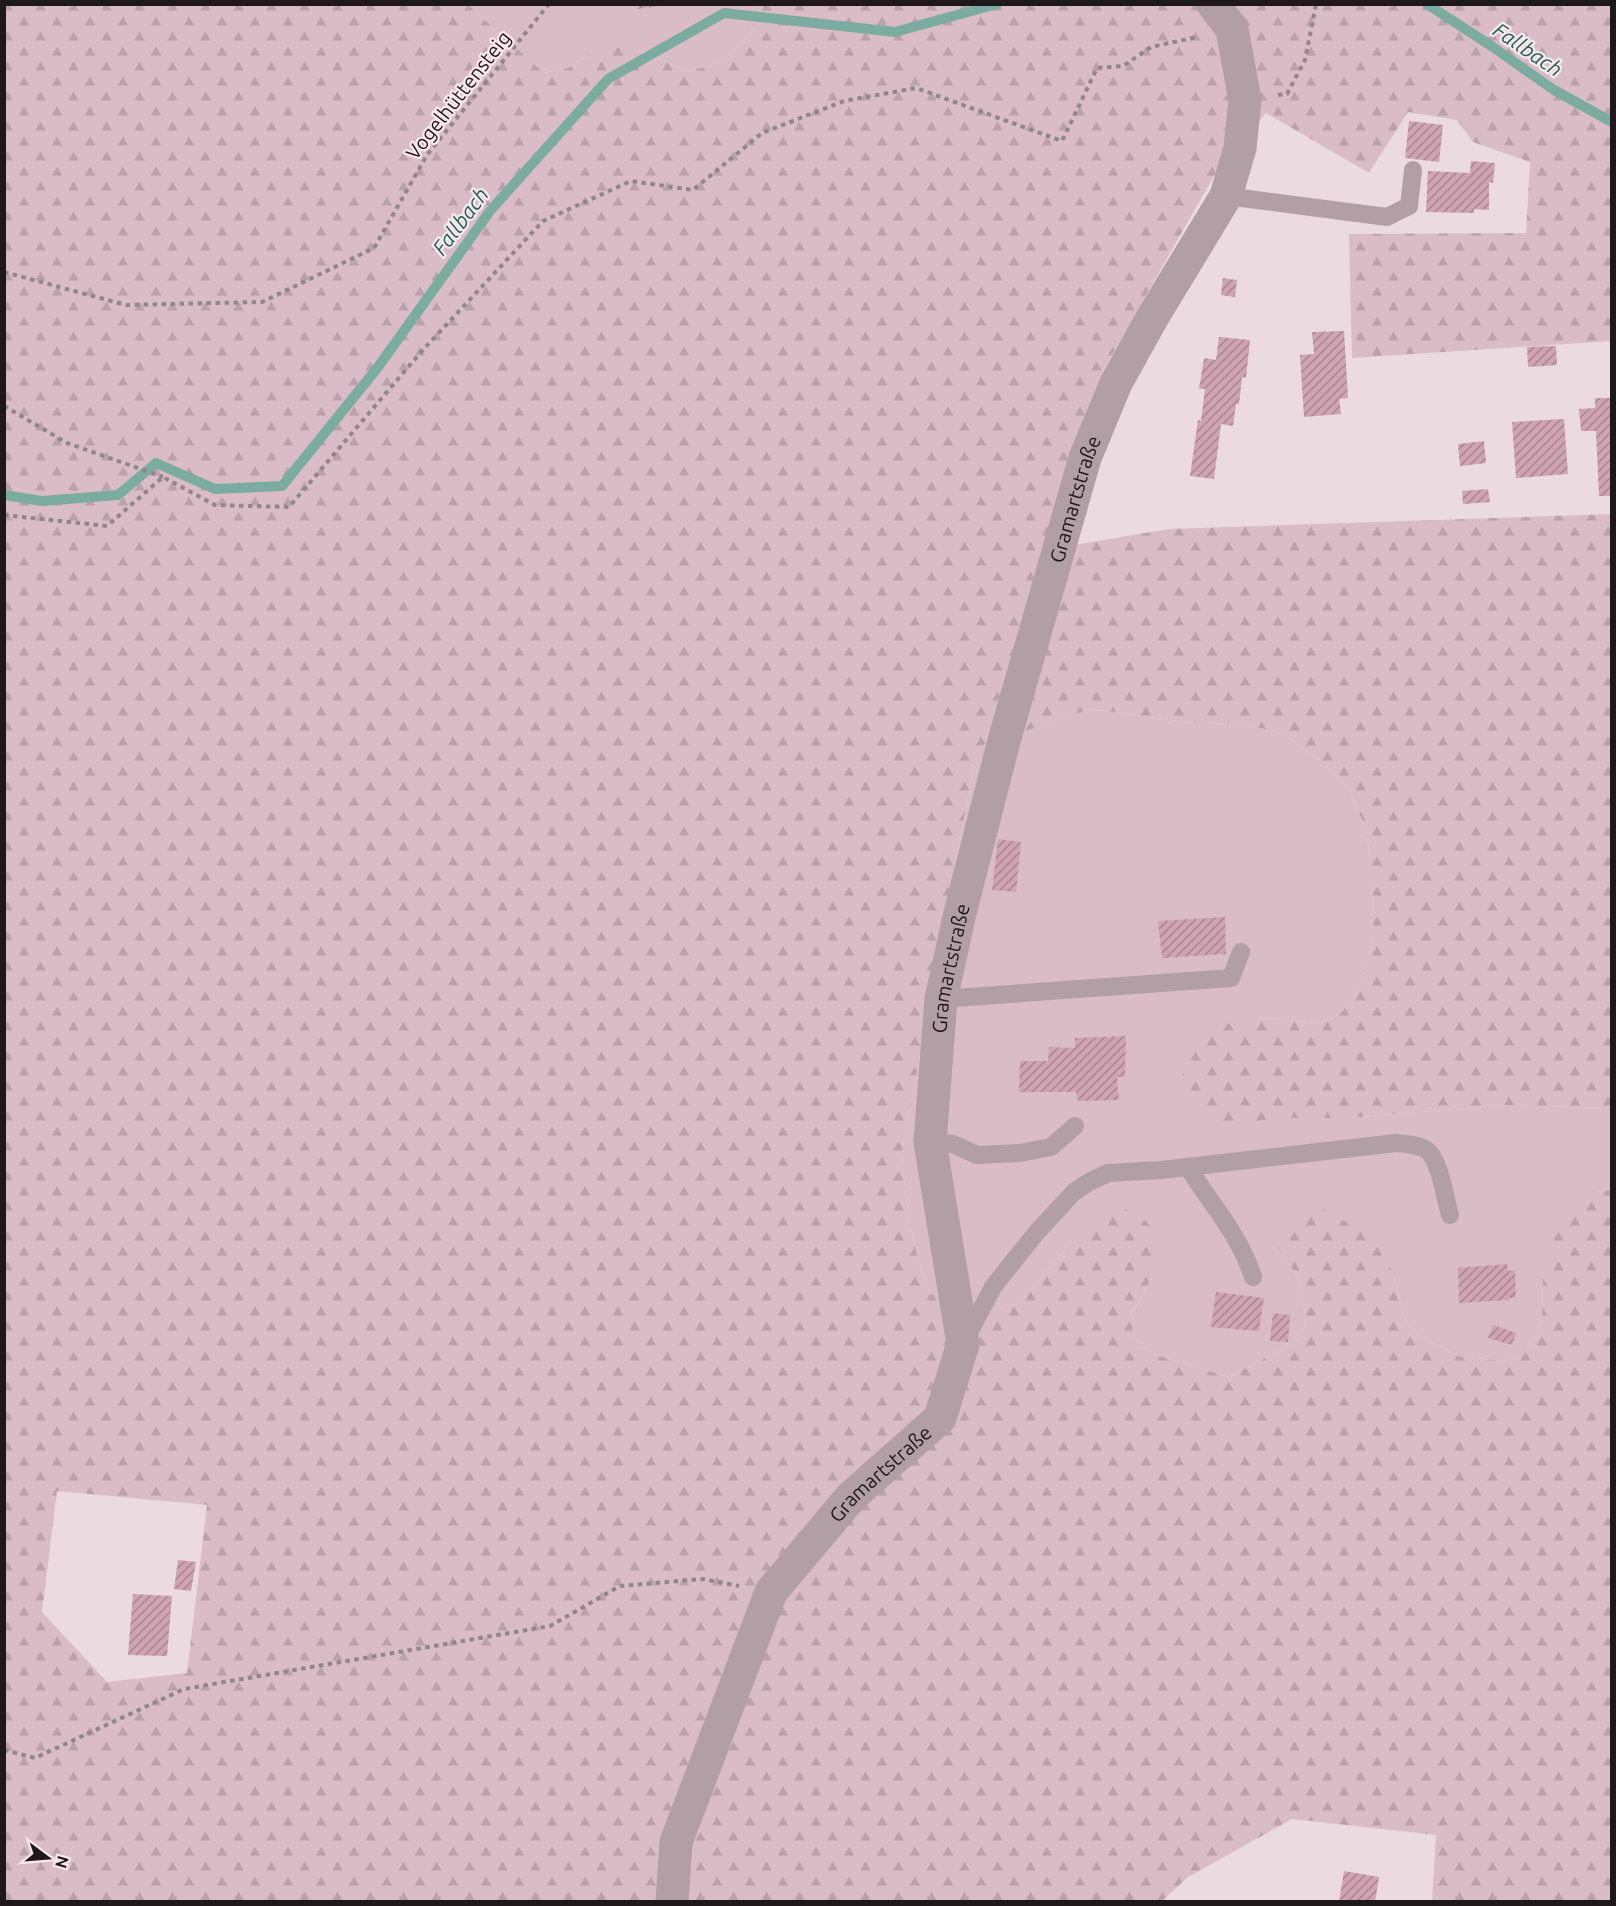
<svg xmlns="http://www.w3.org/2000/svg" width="1616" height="1906" font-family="Ubuntu,sans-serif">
<defs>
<pattern id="forest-firs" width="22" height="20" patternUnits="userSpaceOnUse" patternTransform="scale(1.5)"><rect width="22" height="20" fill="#d9bcc6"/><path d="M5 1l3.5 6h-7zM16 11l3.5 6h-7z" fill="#baa1aa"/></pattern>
<pattern id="building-hatch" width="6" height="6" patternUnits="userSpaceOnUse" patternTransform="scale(1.5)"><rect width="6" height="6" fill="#cfa3b2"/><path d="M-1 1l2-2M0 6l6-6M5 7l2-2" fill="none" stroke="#a78490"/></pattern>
</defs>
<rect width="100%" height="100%" fill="#ebdbe0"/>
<path fill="#d9bcc6" d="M759,4L760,11L750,34L732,53L711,66L686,71L641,51L589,55L568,68L543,73L468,5Z
M1091,709L1200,724L1243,723L1285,735L1320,760L1349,790L1366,829L1372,871L1373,937L1362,979L1354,997L1340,1014L1321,1023L1258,1018L1282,1118H1349L1501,1105L1611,1108V1190L1597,1192L1543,1274L1542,1319L1535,1339L1523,1356L1502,1361L1458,1356L1420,1336L1405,1321L1394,1277L1277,1246L1301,1283L1306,1324L1296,1342L1229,1377L1153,1354L1134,1338L1130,1316L1152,1279L1072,1241L1016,1306L930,1294C912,1249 905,1201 902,1153L977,747Z"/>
<path fill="url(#forest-firs)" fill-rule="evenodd" d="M5,5H468L544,73L568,68L589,55L613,47L640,51L686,71L711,66L732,53L750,34L760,11L759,5H1611V341L1352,358L1349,234L1526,233L1530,162L1473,142L1457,120L1408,112L1369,173L1266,113L1214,176L1104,369L1083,420L1044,550L1169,529L1611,514V1108L1501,1105L1349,1118H1282L1216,1126L1199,1115L1186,1096L1182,1075L1200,1038L1217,1026L1258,1018L1321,1023L1340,1014L1354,997L1362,979L1373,937L1372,871L1366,829L1349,790L1320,760L1285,735L1243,723L1200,724L1091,709L977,747L902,1153C905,1201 912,1249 930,1294L1016,1306L1072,1241L1104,1214L1125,1209C1130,1211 1137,1214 1142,1218C1179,1246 1147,1287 1130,1315L1134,1338L1153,1354L1229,1377L1296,1342L1306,1324L1301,1283L1277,1246C1287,1218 1290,1213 1320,1207L1376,1239L1394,1277L1405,1321L1420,1336L1458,1356L1502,1361L1523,1356L1535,1339L1542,1319L1543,1274L1552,1233L1577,1199L1597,1192L1611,1190V1901H1432L1436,1835L1292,1819L1188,1877L1162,1901L5,1902ZM57,1491L207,1505L187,1673L107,1682L42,1612Z"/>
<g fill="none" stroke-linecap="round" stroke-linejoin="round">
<path stroke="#7bac9f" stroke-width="10" d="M1427,4L1493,47L1554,90L1612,122
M4,495L42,501L118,495L156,463L215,489L282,486L378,367L490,211L608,79L724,13L895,32L997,4"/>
</g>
<path fill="url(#building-hatch)" d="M638,4H658V6L638,9Z
M1409,121L1443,125L1439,162L1405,158Z
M1471,161L1495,163L1493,183L1489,182V210L1474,209V213L1426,212L1428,171L1470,173Z
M1223,278L1237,280L1235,297L1221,295Z
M1344,331L1348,398L1339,399L1341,414L1304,417L1300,355L1314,354L1312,332Z
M1219,337L1250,340L1246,378L1242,377L1239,404H1236L1233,426L1221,424L1214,479L1190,476L1198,420L1201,421L1205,389H1199L1204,358L1216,360Z
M1556,346L1557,365L1528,367L1527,347Z
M1595,398H1612V496H1599L1596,431H1581L1579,409L1595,408Z
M1564,419L1568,474L1516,478L1512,422Z
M1484,441L1486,463L1460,466L1458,444Z
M1488,489L1490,502L1463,504L1462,491Z
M998,839L1021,842L1016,892L992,890Z
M1225,917L1226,954L1162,958L1158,921Z
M1126,1036L1125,1077H1117L1119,1100L1078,1101L1076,1092H1019L1020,1061H1048L1049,1047L1075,1048V1038Z
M1507,1264L1508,1271L1515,1270L1516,1296L1515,1298H1508L1509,1300L1459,1303L1458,1268Z
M1216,1292L1264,1298L1259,1331L1211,1327Z
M1273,1313L1290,1315L1288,1342L1270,1341Z
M1493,1325L1516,1333L1512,1345L1488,1338Z
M178,1560L196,1562L191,1591L174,1589Z
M133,1594L172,1596L167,1656L128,1655Z
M1344,1871L1379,1877L1375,1902H1339Z"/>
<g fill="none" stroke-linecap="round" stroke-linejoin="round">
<path stroke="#918689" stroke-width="4" stroke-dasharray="4.5 4.5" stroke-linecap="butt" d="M1278,95L1287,94L1305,60L1316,4
M4,272L126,305L262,302L374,248L427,155L549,4
M4,406L67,443L163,477
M4,515L107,526L163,477L215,505L289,507L421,352L543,221L631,181L693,190L762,133L844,101L916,88L1062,141L1097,68L1123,66L1151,47L1197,37
M4,1750L35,1758L184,1689L550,1626L620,1586L703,1579L739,1586"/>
<path stroke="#b29ea5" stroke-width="18" d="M1226,196L1387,217L1409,206L1413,170
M941,999L1231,978L1241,952
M930,1142L953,1144L977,1155L1020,1153L1051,1147L1075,1126
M1188,1167C1211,1205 1239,1233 1253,1277
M964,1342L993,1287L1036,1233L1074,1192L1089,1182L1108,1173L1161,1170L1396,1143C1406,1144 1416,1144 1425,1149C1440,1157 1445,1199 1450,1215"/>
<path stroke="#b29ea5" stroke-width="33" id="s1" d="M672,1902L676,1842L771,1592L851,1497L940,1418L963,1344L930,1142L941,999L960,913L1004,741L1085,458L1116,383L1152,318L1226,196L1240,148L1245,100L1232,29L1213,4"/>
</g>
<g text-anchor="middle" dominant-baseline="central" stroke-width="4.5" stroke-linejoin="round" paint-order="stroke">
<g font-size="20" fill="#1e181a" stroke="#f8e8ed">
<text transform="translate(458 95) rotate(-52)">Vogelhüttensteig</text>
<text stroke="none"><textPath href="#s1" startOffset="1514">Gramartstraße</textPath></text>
<text stroke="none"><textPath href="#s1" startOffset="1028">Gramartstraße</textPath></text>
<text stroke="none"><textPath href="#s1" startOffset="489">Gramartstraße</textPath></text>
</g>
<g font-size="21" font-style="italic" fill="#226255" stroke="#f8e8ed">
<text transform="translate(1528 49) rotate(34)">Fallbach</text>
<text transform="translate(460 221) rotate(-53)">Fallbach</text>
</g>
</g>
<rect width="1616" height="1906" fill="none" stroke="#1e181a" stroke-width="12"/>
<g transform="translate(48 1858) rotate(106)" stroke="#f8e8ed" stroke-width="4.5" paint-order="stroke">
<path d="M0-4.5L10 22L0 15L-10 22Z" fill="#1e181a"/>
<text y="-9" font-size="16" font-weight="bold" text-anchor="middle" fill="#1e181a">N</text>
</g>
</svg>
